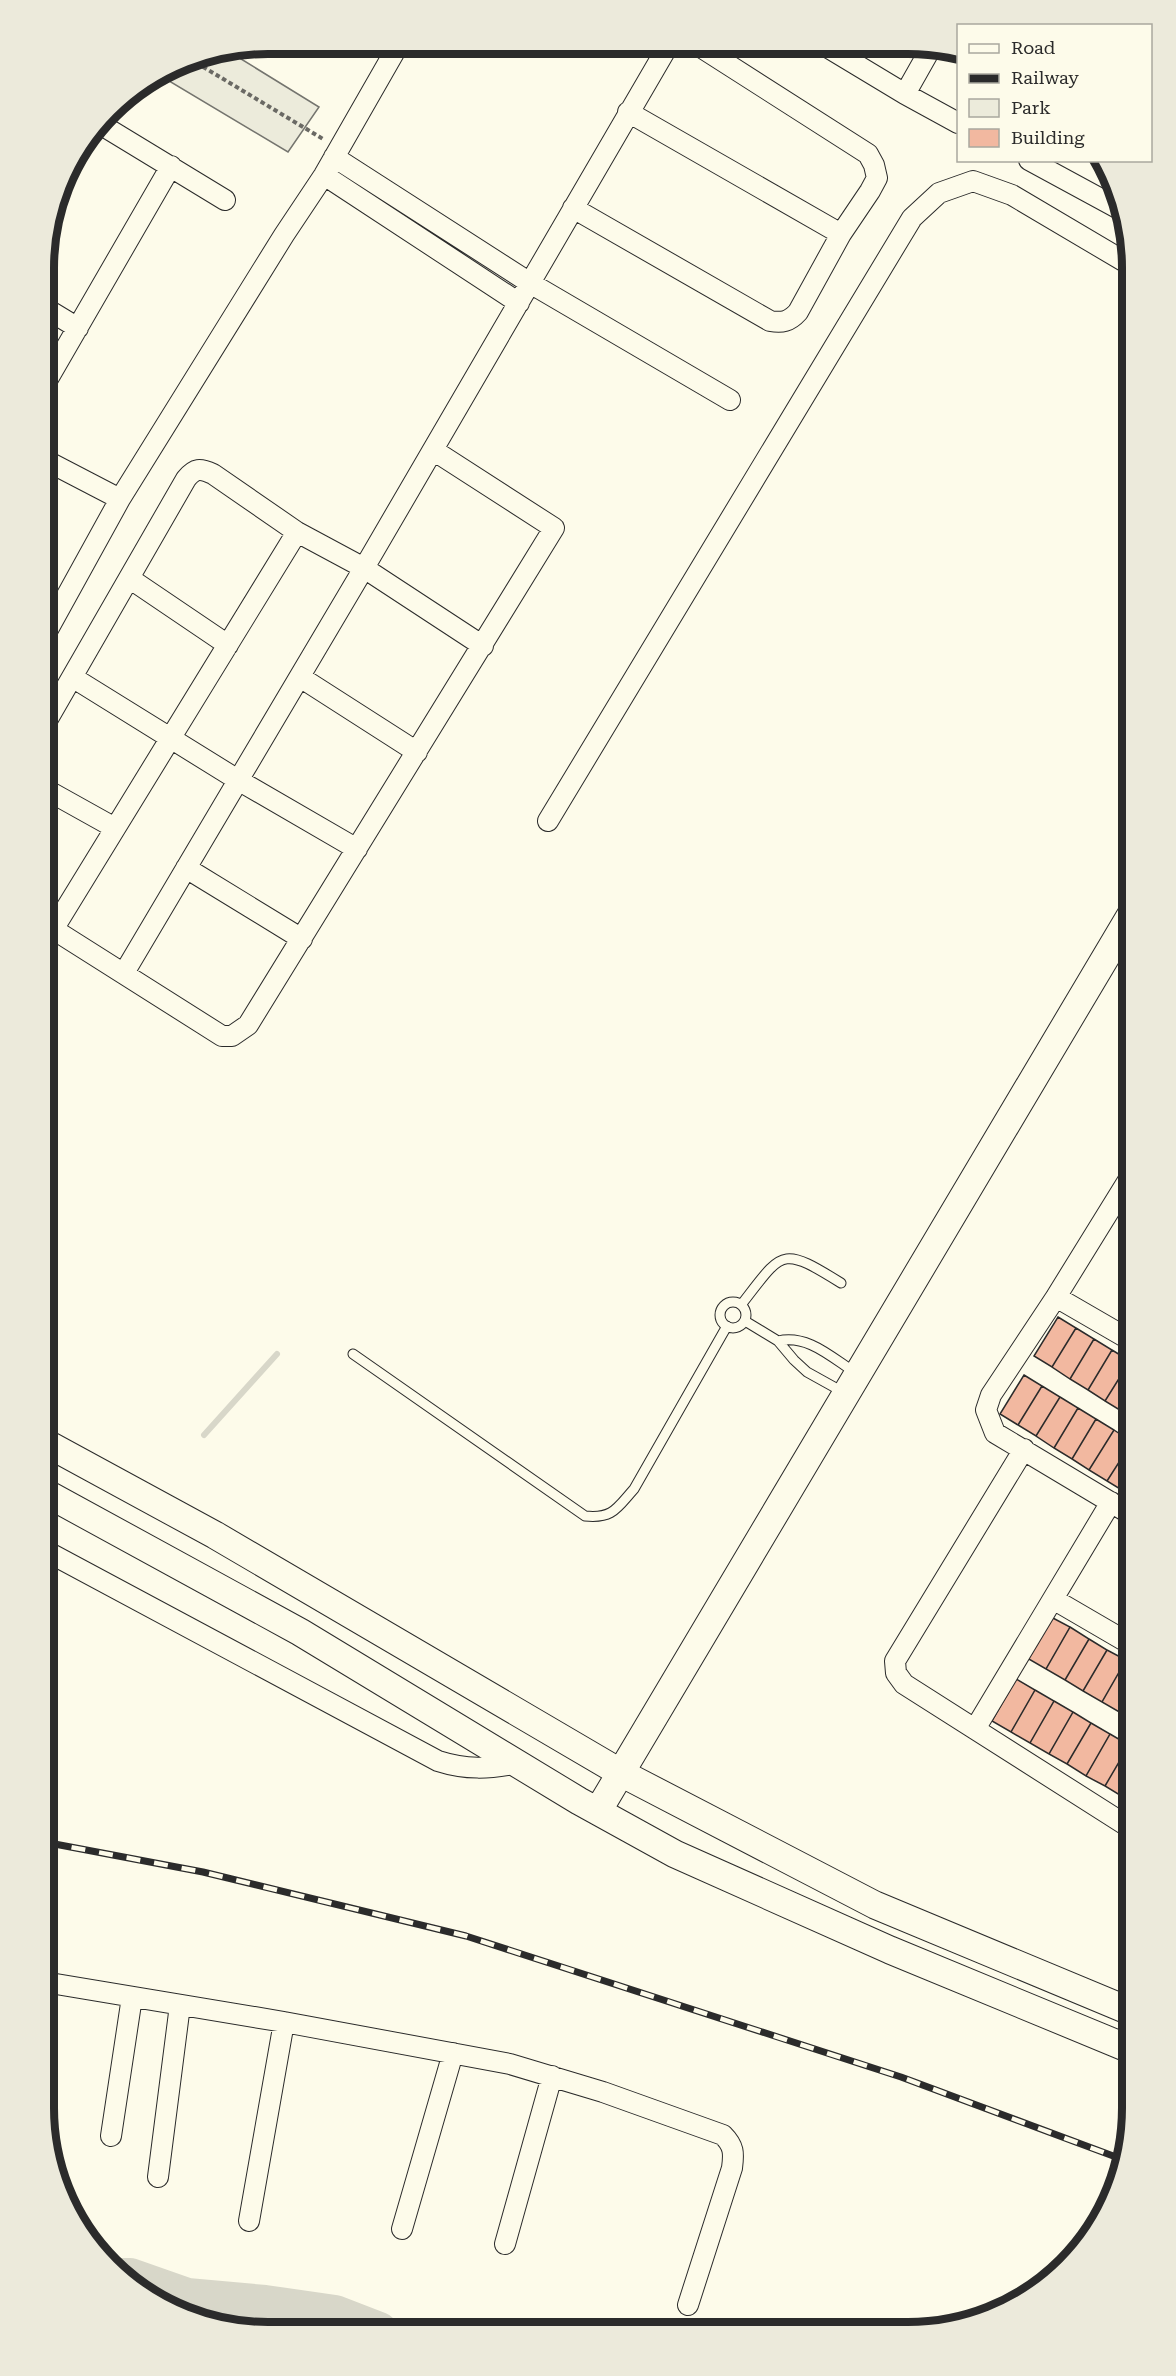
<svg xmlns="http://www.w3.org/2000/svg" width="1176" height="2376" font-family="'Roboto Serif',serif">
<rect width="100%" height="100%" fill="#fdfbea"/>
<path fill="#ecebdb" stroke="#74746e" stroke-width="1.5" d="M228,51L319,107L288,152L159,75L182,60Z"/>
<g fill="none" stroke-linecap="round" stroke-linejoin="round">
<path stroke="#d8d7c9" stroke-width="6" d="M204,1435L277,1354
M44,1587L54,1583"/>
<path stroke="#d8d7c9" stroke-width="38" d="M120,2277H130L187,2297L265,2304L335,2314L379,2331"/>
</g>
<path fill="#f2b8a0" stroke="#2b2b2b" stroke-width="1.5" d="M1058,1317L1076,1328L1052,1367L1034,1356Z
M1076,1328L1094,1339L1070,1379L1052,1367Z
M1094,1339L1112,1350L1088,1390L1070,1379Z
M1112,1350L1130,1361L1105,1401L1088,1390Z
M1130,1361L1132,1363V1398L1123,1412L1105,1401Z
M1024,1375L1042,1386L1018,1425L1000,1414Z
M1042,1386L1060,1397L1036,1436L1018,1425Z
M1060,1397L1078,1408L1054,1448L1036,1436Z
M1132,1398V1418L1123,1412Z
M1078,1408L1096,1419L1072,1459L1054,1448Z
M1096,1419L1114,1430L1089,1470L1072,1459Z
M1114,1430L1132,1442L1107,1481L1089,1470Z
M1132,1442V1481L1125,1492L1107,1481Z
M1051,1617L1070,1627L1046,1669L1027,1658Z
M1070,1627L1089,1639L1065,1680L1046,1669Z
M1089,1639L1107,1650L1083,1691L1065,1680Z
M1107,1650L1126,1660L1102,1702L1083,1691Z
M1126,1660L1132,1664V1693L1121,1713L1102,1702Z
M1016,1679L1035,1690L1011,1732L992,1721Z
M1035,1690L1054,1701L1030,1743L1011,1732Z
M1132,1693V1720L1121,1713Z
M1054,1701L1073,1712L1049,1754L1030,1743Z
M1073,1712L1091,1723L1067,1764L1049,1754Z
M1091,1723L1110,1734L1086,1776L1067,1764Z
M1110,1734L1129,1745L1105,1786L1086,1776Z
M1129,1745L1132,1747V1782L1123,1797L1105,1786Z
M1132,1782V1803L1123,1797Z"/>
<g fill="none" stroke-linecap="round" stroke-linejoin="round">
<defs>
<path id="lane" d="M720 1315a13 13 0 1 1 26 0a13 13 0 1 1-26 0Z
M741,1305C783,1251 780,1245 841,1283
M745,1321L778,1341L794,1360L807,1372L843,1392
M778,1341C808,1334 832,1358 856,1373
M353,1354L585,1516C613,1519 617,1508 634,1489L727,1326"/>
<path id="street" d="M827,47L905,94L958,123
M905,94L931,48
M628,112L841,234
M100,124L225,200
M334,157L530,283L730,400
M1029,160L1123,211
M324,175L519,303
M573,208L770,321C782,323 789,322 798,312L841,234L870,191L877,178L874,165L868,154L699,46
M45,308L78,328
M45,384L171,166
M45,460L120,499
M129,578L228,645
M45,635L120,499L284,235L324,175L399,44
M72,677L238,780L357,849
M300,677L417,752
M45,724L186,479C195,468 200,468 213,474L297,532L364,568L483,646
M45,789L115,828
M548,821L912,218L939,193L973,181L1012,195L1132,266
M186,868L302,939
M45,924L222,1036H232L248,1025L554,528L433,450
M54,928L297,532
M124,973L364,568L668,46
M1056,1297L1132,1341
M1024,1449L895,1661L896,1673L904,1684L1132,1829
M1132,1515L995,1433L986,1410L991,1395L1056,1297L1132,1174
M44,1550L438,1761C466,1770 489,1769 518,1763
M1053,1599L1132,1645
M975,1729L1111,1502
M44,1982L284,2022L510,2064L603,2092L723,2135C734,2146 734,2153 732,2168L688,2305
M111,2136L132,1997
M158,2177L180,2005
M249,2221L284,2022
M402,2229L453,2053
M505,2244L552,2076"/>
<path id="secondary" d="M44,1442L215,1535L621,1773L875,1905L1132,2012
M44,1492L300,1632L579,1801L675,1854L890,1950L1132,2050
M598,1811L1132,913"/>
</defs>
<use href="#lane" stroke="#2b2b2b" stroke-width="11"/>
<use href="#street" stroke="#2b2b2b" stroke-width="22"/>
<use href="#secondary" stroke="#2b2b2b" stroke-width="29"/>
<path stroke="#6a6964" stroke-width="4" stroke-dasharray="4.5 3" stroke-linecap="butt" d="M190,59L323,139"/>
<use href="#lane" stroke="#fdfbea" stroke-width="9"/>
<use href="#street" stroke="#fdfbea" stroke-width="20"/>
<use href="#secondary" stroke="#fdfbea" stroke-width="27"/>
<defs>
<path id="rail" d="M44,1842L203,1872L466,1936L901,2077L1124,2160"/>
</defs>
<use href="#rail" stroke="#2b2b2b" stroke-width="7"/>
<use href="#rail" stroke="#fdfbea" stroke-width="4.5" stroke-dasharray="14" stroke-linecap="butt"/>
</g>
<path d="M0 0H1176V2376H0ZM268 54H908A214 214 0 0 1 1122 268V2108A214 214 0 0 1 908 2322H268A214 214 0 0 1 54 2108V268A214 214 0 0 1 268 54Z" fill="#eceadb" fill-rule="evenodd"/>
<path fill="none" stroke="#2b2b2b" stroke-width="8" d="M268 54H908A214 214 0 0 1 1122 268V2108A214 214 0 0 1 908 2322H268A214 214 0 0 1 54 2108V268A214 214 0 0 1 268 54Z"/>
<rect x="957" y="24" width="195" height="138" fill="#fdfbea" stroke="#a9a89e" stroke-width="1.5"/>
<rect x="969" y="44" width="30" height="9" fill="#fdfbea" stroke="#a9a89e" stroke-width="1.5"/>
<text x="1011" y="54" font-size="18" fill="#2b2b2b">Road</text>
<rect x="969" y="74" width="30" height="9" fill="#2b2b2b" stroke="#a9a89e" stroke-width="1.5"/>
<text x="1011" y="84" font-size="18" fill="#2b2b2b">Railway</text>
<rect x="969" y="99" width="30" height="18" fill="#ecebdb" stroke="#a9a89e" stroke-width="1.5"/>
<text x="1011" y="114" font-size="18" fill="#2b2b2b">Park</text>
<rect x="969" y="129" width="30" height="18" fill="#f2b8a0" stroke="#a9a89e" stroke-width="1.5"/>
<text x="1011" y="144" font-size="18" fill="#2b2b2b">Building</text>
</svg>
